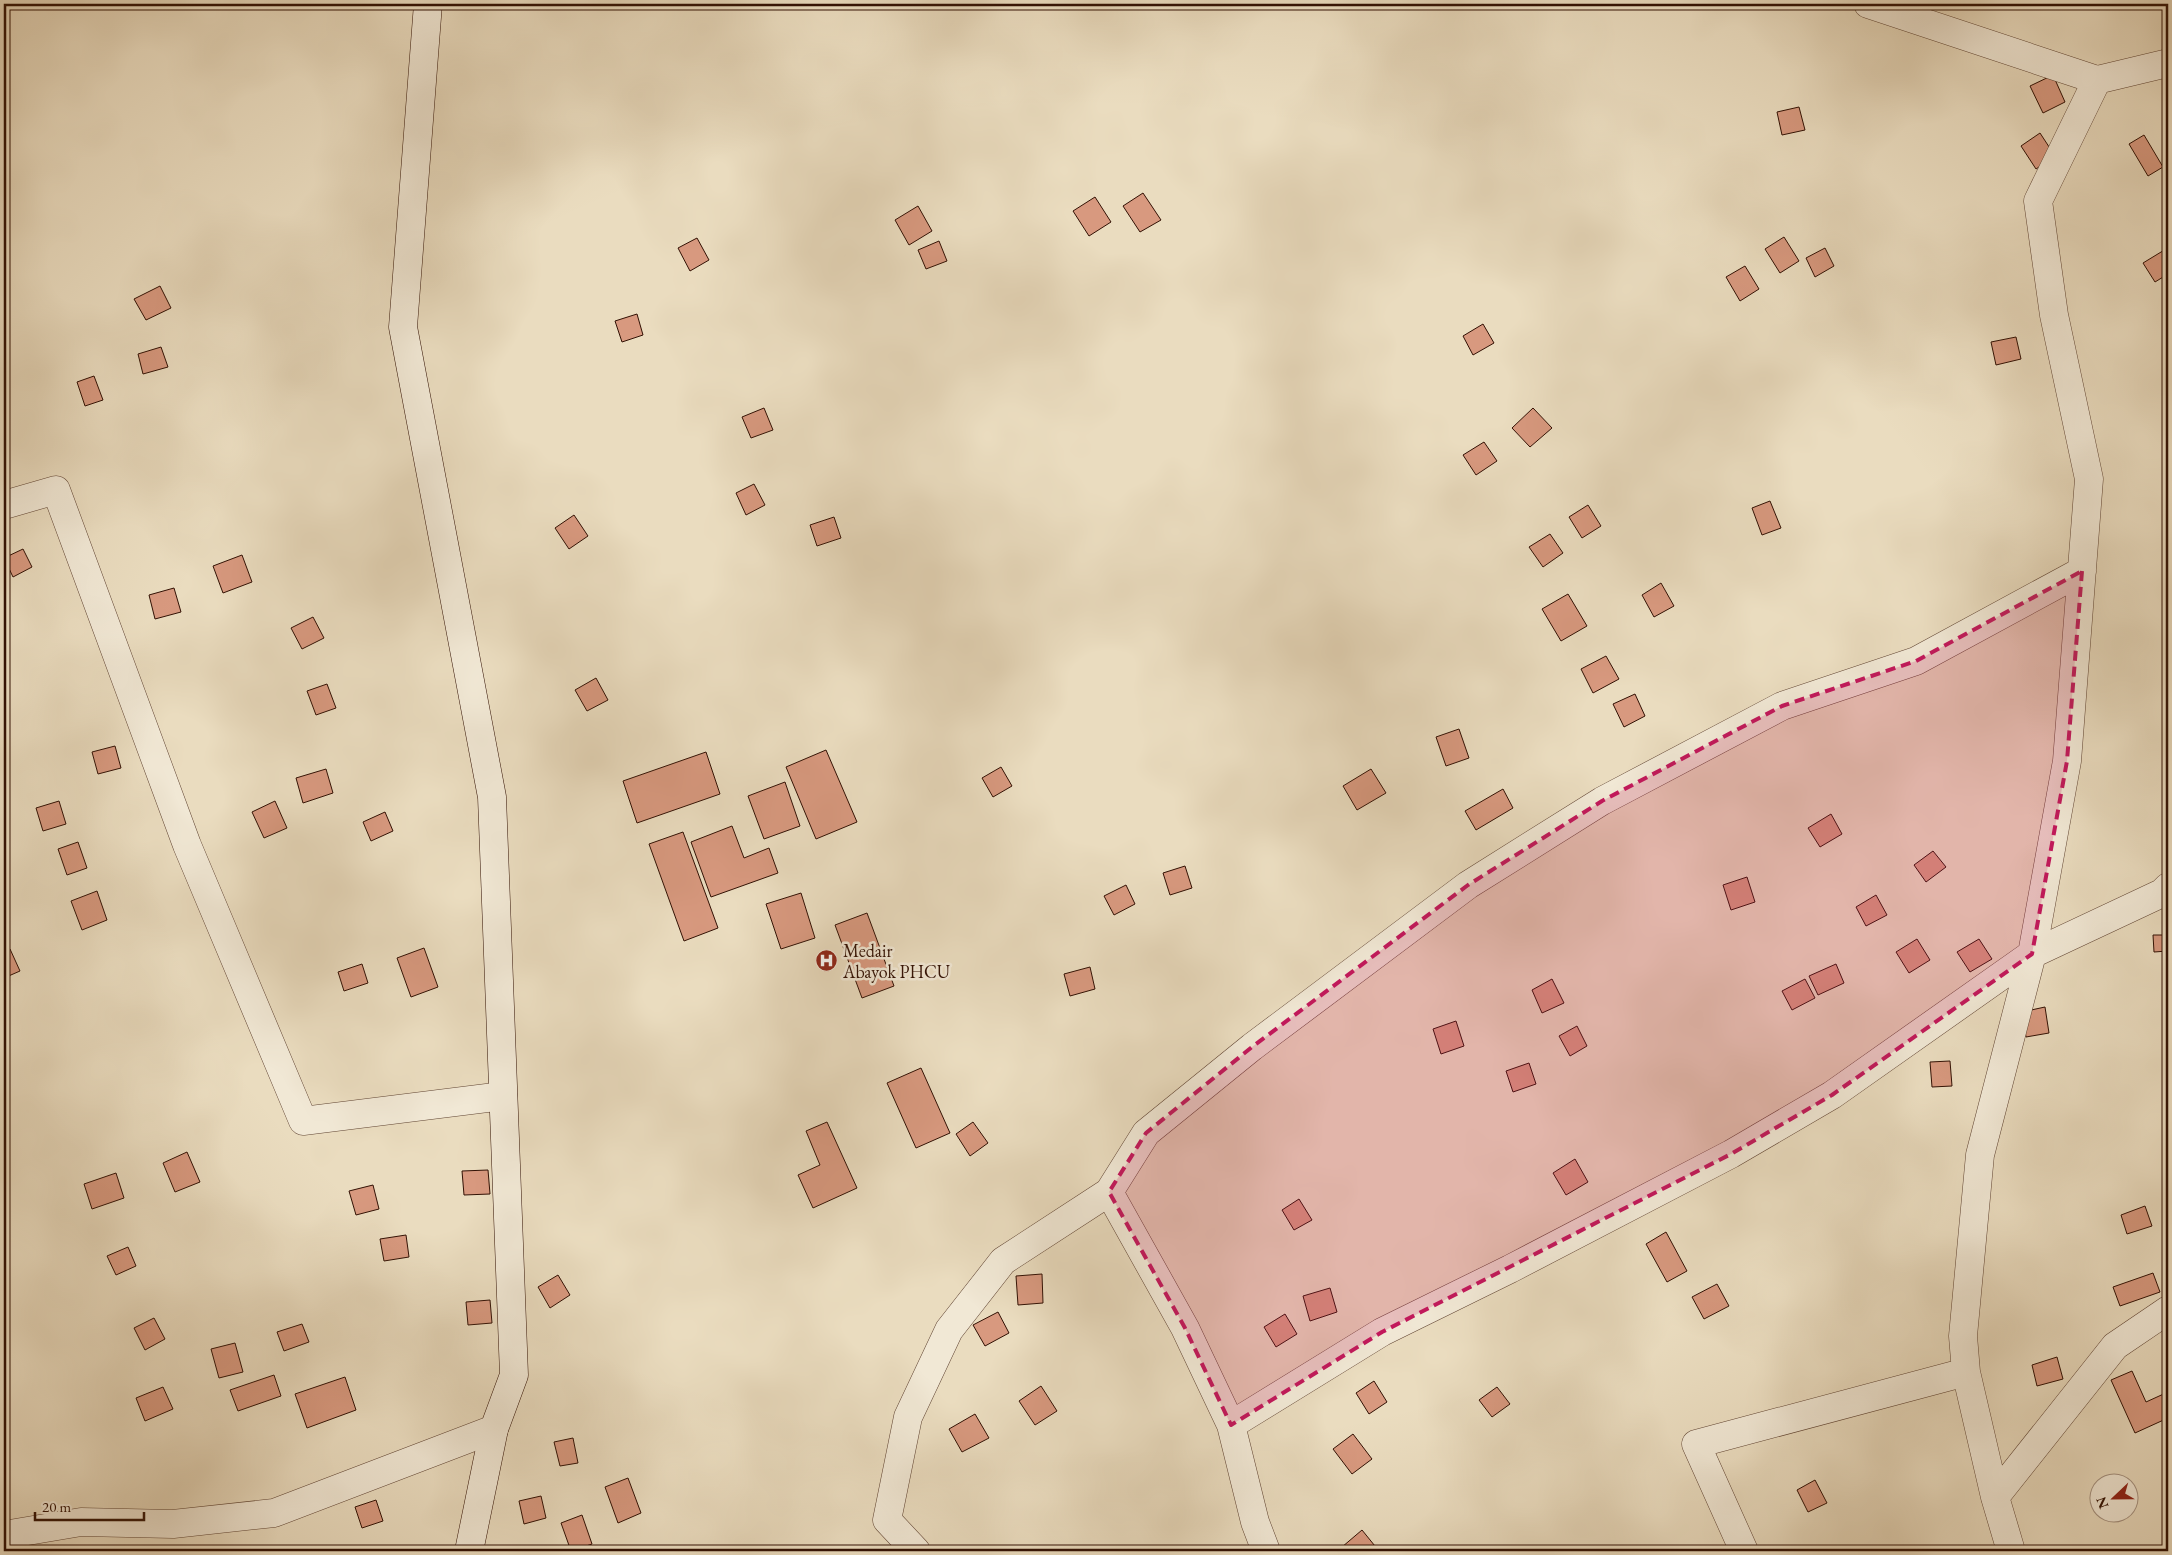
<svg xmlns="http://www.w3.org/2000/svg" width="2172" height="1555" font-family="'EB Garamond',serif">
<rect width="100%" height="100%" fill="#eadcbf"/>
<filter id="stains"><feTurbulence type="fractalNoise" baseFrequency=".004" numOctaves="4"/><feColorMatrix values="0 0 0 0 .2 0 0 0 0 .09 0 0 0 0 .02 0 0 0 .5 -.17"/></filter>
<radialGradient id="worn" r=".72"><stop offset=".6" stop-color="#630" stop-opacity="0"/><stop offset="1" stop-color="#630" stop-opacity=".3"/></radialGradient>
<path fill="#d8997f" stroke="#321104" d="M2053,75L2065,102L2043,113L2030,86Z
M1799,107L1805,130L1782,135L1777,112Z
M2040,133L2055,156L2036,169L2021,146Z
M2144,135L2163,167L2148,176L2129,144Z
M1143,193L1161,220L1140,232L1123,206Z
M1095,197L1111,222L1089,236L1073,211Z
M918,206L932,231L909,245L895,220Z
M1784,237L1799,261L1780,273L1765,249Z
M697,238L709,260L690,271L678,248Z
M939,241L947,261L926,269L918,250Z
M1825,248L1834,266L1815,277L1806,258Z
M2166,249L2168,253V274L2155,282L2143,263Z
M1745,266L1759,289L1740,301L1726,277Z
M160,286L171,308L146,320L134,299Z
M637,314L643,335L622,342L615,321Z
M1483,324L1494,343L1473,355L1463,336Z
M2016,337L2021,359L1996,365L1991,342Z
M161,347L168,367L143,374L138,354Z
M94,376L103,400L85,406L77,382Z
M764,408L773,430L751,438L742,417Z
M1533,408L1552,428L1530,447L1512,428Z
M1484,442L1497,461L1476,475L1463,455Z
M754,484L765,505L746,515L736,493Z
M1770,501L1781,528L1762,535L1752,508Z
M1588,505L1601,526L1582,538L1569,517Z
M574,515L588,536L569,549L555,528Z
M834,517L841,538L817,546L810,525Z
M1550,534L1563,553L1543,567L1529,547Z
M23,549L32,567L13,577L4,558Z
M242,555L252,582L223,593L213,566Z
M1661,583L1674,606L1654,617L1642,595Z
M174,588L181,612L155,619L149,595Z
M1568,594L1587,626L1561,641L1542,609Z
M313,617L324,638L302,649L291,628Z
M1606,656L1619,679L1593,693L1581,669Z
M596,678L608,700L587,711L575,690Z
M327,684L336,708L316,715L307,691Z
M1635,694L1645,716L1624,727L1613,704Z
M1459,729L1469,758L1446,766L1436,737Z
M115,746L121,768L98,774L92,752Z
M826,750L857,822L816,839L786,767Z
M706,752L720,794L637,823L623,781Z
M1001,767L1012,786L993,797L982,778Z
M326,769L333,793L303,803L296,778Z
M1371,769L1386,793L1357,810L1343,786Z
M785,782L800,826L764,839L748,796Z
M1503,789L1513,808L1476,830L1465,811Z
M59,801L66,824L43,831L36,808Z
M275,801L287,828L264,838L252,812Z
M385,812L393,831L371,841L363,822Z
M1831,814L1842,834L1820,847L1808,828Z
M732,826L744,858L769,848L778,873L711,897L691,842Z
M683,832L718,928L684,941L649,844Z
M78,842L87,868L67,875L58,849Z
M1933,851L1946,867L1926,882L1914,865Z
M1185,866L1192,888L1170,895L1163,873Z
M1747,877L1755,902L1731,910L1723,885Z
M1126,885L1135,904L1114,915L1104,896Z
M97,891L107,920L82,930L71,901Z
M801,893L815,938L781,949L766,904Z
M1876,895L1887,915L1866,926L1856,907Z
M867,913L894,986L862,998L835,925Z
M2153,935H2168V951L2154,952Z
M1917,939L1930,960L1909,973L1896,952Z
M1979,939L1992,959L1970,972L1957,952Z
M424,948L438,987L411,997L397,958Z
M10,949L20,971L4,978V952Z
M362,964L368,983L344,991L338,972Z
M1836,964L1844,983L1818,995L1809,976Z
M1090,967L1095,989L1070,996L1064,974Z
M1552,979L1564,1003L1542,1013L1532,990Z
M1805,979L1815,998L1792,1010L1782,991Z
M2045,1007L2049,1033L2026,1037L2022,1012Z
M1456,1021L1464,1046L1441,1054L1433,1029Z
M1577,1026L1587,1046L1570,1056L1559,1036Z
M1950,1061L1952,1086L1932,1087L1930,1062Z
M1529,1063L1536,1084L1513,1092L1506,1071Z
M921,1068L950,1133L916,1148L887,1083Z
M827,1122L857,1188L813,1208L798,1175L820,1165L806,1131Z
M973,1122L988,1143L970,1156L956,1134Z
M187,1152L200,1182L175,1192L163,1163Z
M1575,1159L1588,1182L1566,1195L1553,1173Z
M488,1170L490,1194L464,1195L462,1171Z
M116,1173L124,1198L92,1209L84,1184Z
M373,1185L379,1209L356,1215L349,1191Z
M1299,1199L1312,1220L1294,1230L1282,1210Z
M2145,1206L2152,1226L2127,1234L2121,1215Z
M1666,1232L1687,1271L1667,1282L1646,1244Z
M406,1235L409,1257L384,1261L380,1239Z
M128,1247L136,1266L116,1275L107,1256Z
M2153,1273L2160,1292L2120,1306L2113,1287Z
M1042,1274L1043,1303L1018,1305L1016,1276Z
M558,1275L570,1295L550,1308L538,1287Z
M1717,1284L1729,1306L1704,1319L1692,1297Z
M1330,1288L1337,1312L1310,1321L1303,1296Z
M490,1300L492,1323L468,1325L466,1302Z
M998,1312L1009,1333L985,1346L973,1325Z
M1285,1314L1297,1334L1276,1347L1264,1327Z
M154,1318L165,1339L145,1350L134,1328Z
M302,1324L309,1342L284,1351L277,1332Z
M235,1343L243,1372L219,1378L211,1349Z
M2057,1357L2063,1379L2037,1386L2032,1365Z
M2132,1371L2146,1402L2168,1392V1418L2135,1433L2111,1380Z
M274,1375L281,1396L238,1411L230,1390Z
M345,1377L356,1410L307,1428L295,1394Z
M1374,1381L1387,1402L1369,1414L1356,1393Z
M1041,1386L1057,1411L1035,1425L1019,1401Z
M163,1387L173,1409L145,1421L136,1398Z
M1497,1387L1510,1404L1492,1417L1479,1400Z
M975,1414L989,1438L962,1452L949,1429Z
M1353,1434L1372,1459L1352,1474L1333,1449Z
M573,1438L578,1463L560,1466L554,1442Z
M628,1478L641,1513L618,1523L605,1487Z
M1815,1480L1827,1503L1808,1512L1797,1490Z
M541,1496L546,1518L524,1524L519,1501Z
M376,1500L383,1521L362,1528L355,1507Z
M582,1515L592,1544L571,1551L561,1523Z
M1362,1530L1379,1551H1346L1342,1547Z"/>
<g fill="none" stroke-linecap="round" stroke-linejoin="round">
<defs>
<path id="street" d="M1868,4L2097,80L2168,63
M4,505L56,490L187,845L303,1121L503,1096
M1109,1192L1185,1328L1231,1425L1255,1522L1266,1551
M1231,1425L1382,1332L1510,1269L1731,1154L1832,1095L2032,954L2162,893L2168,887
M1995,1497L2115,1346L2168,1310
M4,1535L81,1522L173,1524L274,1513L494,1429
M916,1551L887,1520L908,1417L949,1330L1003,1261L1109,1192L1146,1133L1252,1047L1468,885L1602,801L1782,706L1916,661L2082,571
M1744,1551L1696,1444L1966,1372
M2011,1551L1995,1497L1966,1372L1963,1336L1980,1155L2032,954L2067,761L2089,479L2054,315L2038,201L2097,80"/>
<path id="secondary" d="M428,4L403,327L492,797L514,1375L494,1429L469,1551"/>
</defs>
<use href="#street" stroke="#604433" stroke-width="29"/>
<use href="#secondary" stroke="#321104" stroke-width="29"/>
<use href="#street" stroke="#f1e8d5" stroke-width="28"/>
<use href="#secondary" stroke="#f1e8d5" stroke-width="28"/>
</g>
<path fill="#c2185b" fill-opacity="0.2" stroke="#c2185b" stroke-width="4" stroke-dasharray="10 6" stroke-linejoin="round" d="M2082,571L2067,761L2032,954L1832,1095L1731,1154L1382,1332L1231,1425L1185,1328L1109,1192L1146,1133L1252,1047L1468,885L1602,801L1782,706L1916,661Z"/>
<defs>
<symbol id="hospital-disc" viewBox="-11 -11 22 22"><circle r="9.5" fill="#8f2418" stroke="#f1e8d5"/><path d="M-5-5h3v3.5h4V-5h3V5h-3V1.5h-4V5h-3Z" fill="#fff"/></symbol>
</defs>
<g fill-rule="evenodd">
<use href="#hospital-disc" x="814" y="948" width="25" height="25"/>
</g>
<g text-anchor="middle" dominant-baseline="central" stroke-width="5" stroke-linejoin="round" paint-order="stroke">
<g font-size="18" fill="#321104" stroke="#f1e8d5" text-anchor="start">
<text x="843" y="950">Medair<tspan x="843" dy="21">Abayok PHCU</tspan></text>
</g>
</g>
<rect width="2172" height="1555" fill="none" stroke="#eadcbf" stroke-width="20"/>
<rect x="5" y="5" width="2162" height="1545" fill="none" stroke="#321104" stroke-width="2.5"/>
<rect x="10" y="10" width="2152" height="1535" fill="none" stroke="#321104"/>
<g transform="translate(2114 1498) rotate(248)"><circle r="24" fill="#f1e8d5" stroke="#a59281"/>
<path d="M0-4L9 19L0 12L-9 19Z" fill="#8f2418"/>
<text y="-8" font-size="14" font-weight="bold" text-anchor="middle" fill="#321104">N</text>
</g>
<path d="M35 1512v8h109v-8" fill="none" stroke="#321104" stroke-width="2.5"/>
<text x="42" y="1512" font-size="15" fill="#321104" stroke="#f1e8d5" stroke-width="4" paint-order="stroke">20 m</text>
<rect width="100%" height="100%" filter="url(#stains)"/>
<rect width="100%" height="100%" fill="url(#worn)"/>
</svg>
